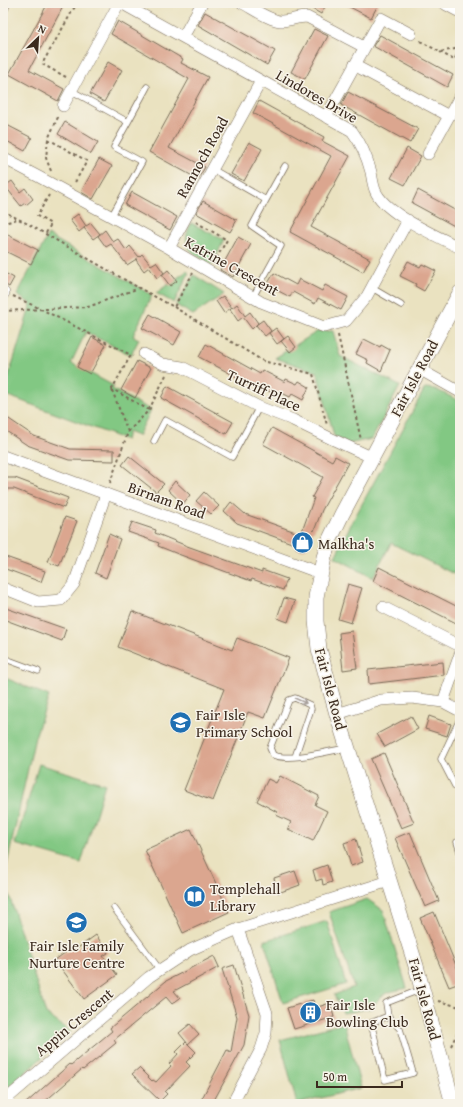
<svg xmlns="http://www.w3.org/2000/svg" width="463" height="1107" font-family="'Gentium Book Plus',serif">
<rect width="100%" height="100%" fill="#f7f3e8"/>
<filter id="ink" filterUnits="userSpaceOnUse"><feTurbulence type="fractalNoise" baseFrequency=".025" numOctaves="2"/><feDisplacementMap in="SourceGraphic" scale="8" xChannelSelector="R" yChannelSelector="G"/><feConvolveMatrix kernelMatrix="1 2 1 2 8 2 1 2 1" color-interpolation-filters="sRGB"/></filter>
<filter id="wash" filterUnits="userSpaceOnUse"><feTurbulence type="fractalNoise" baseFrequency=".012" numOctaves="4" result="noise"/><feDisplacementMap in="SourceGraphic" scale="16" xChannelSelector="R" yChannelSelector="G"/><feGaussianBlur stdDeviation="0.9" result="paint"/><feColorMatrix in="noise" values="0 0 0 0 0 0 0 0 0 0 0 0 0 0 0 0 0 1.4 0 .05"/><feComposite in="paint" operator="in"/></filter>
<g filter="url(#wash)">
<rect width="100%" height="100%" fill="#eae2c0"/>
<path fill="#82c883" stroke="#5e7950" d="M191,223L224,240L212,265C192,253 179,247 191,223Z
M48,235L152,295L133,336L139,339L131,355L86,332L71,363L114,386L112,389L151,410L138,436L128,432L126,440L3,394L31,304L17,295Z
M187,271L189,273L174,303L156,293Z
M194,275L224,294L193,315L176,305Z
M318,331H333L340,356L400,386L372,439L348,444L334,436L317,372L275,358Z
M425,388L435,389L460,401V577L391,543L373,578L335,557L349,528Z
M3,677L49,696L35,737L4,878L46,1014L71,1032L3,1092Z
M39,764L105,784L81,863L15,844Z
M367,899L383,910L407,988C391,992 381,991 373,1008L343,1013L334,995L354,987L329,912Z
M327,921L346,984L283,1003L264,941Z
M344,1023L361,1088L297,1104L280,1040Z"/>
<g id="blocks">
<path fill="#dba68f" d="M48,3H65L29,70L64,89L58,101L9,74Z
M302,3H327L321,14Z
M342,3H379L371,18Z
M205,12L275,51L267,65L198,25Z
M118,21L183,59L181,63L208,77L169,148L205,167L198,179L149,152L189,79L111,34Z
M314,29L328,36L305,79L291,72Z
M380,35L453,75L447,87L373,46Z
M108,62L122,70L104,102L90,94Z
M348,92L418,129L410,143L341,105Z
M259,101L324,137L322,141L350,156L311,227L370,259L363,272L290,232L331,156L253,113Z
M65,122L98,142L91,154L58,134Z
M3,123L32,138L25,151L3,139Z
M249,142L262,149L244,181L231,174Z
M407,148L421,156L405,185L391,178Z
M99,159L112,166L93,199L81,192Z
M12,181L20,192L25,188L33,199L26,205L25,203L21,206L5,186Z
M418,190L460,213V229L412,203Z
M132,192L177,217L170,230L125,205Z
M203,201L237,220L230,232L196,213Z
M78,214L86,226L91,223L100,234L93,239L84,228L85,227L79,232L70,220Z
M105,230L113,242L118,239L126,250L130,246L139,257L142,254L151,265L156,262L164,273L157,278L149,267L144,271L136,260L138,258L127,265L111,244L106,247L98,236Z
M6,234L38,250L31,264L3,250V239Z
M238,237L251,244L233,277L220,270Z
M408,261L420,267L422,264L436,271L424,291L415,286L416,284L400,276Z
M168,270L177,281L170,286L162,275Z
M3,272L14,278L9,287L3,283Z
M274,273L296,285L299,279L322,291L325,285L348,297L341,310L318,298L315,304L293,292L290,297L267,285Z
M223,296L232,308L237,304L245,316L250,312L258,323L252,329L243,317L238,321L230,309L231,308L224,313L216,301Z
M150,314L181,332L174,345L142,328Z
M263,320L271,331L265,336L256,325Z
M276,328L284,339L277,344L269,333Z
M288,336L296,347L290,352L281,341Z
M92,337L106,345L90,374L77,367Z
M364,339L380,347L381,345L390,350L381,371L367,363L368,360L356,354Z
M206,344L260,374L262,370L285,382L286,379L297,384L299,381L309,387L303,400L292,394L290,397L280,392L278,396L255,384L254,386L199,357Z
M137,361L151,368L135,398L121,390Z
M167,386L233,422L226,434L161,398Z
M3,415L34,436L70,449L114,450V461L69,460L27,445L3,429Z
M272,428L332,461L335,456L348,463L322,510L314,531L313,530L308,547L302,550L296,548L297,545L237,523L224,511L231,502L245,514L301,534L314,498L312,497L323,477L263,444Z
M129,456L164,484L156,492L122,465Z
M3,478H15L68,498L64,508L14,489H3Z
M175,481L190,495L183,504L168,490Z
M204,492L219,506L211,514L196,501Z
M65,517L77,521L59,566L48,562Z
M132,522L156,530L155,533L187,546L262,573V570L287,579L283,590L252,579L251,581L178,554L158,546L159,543L128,532Z
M109,534L120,539L106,578L95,573Z
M3,556L45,571L41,582L3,568Z
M379,567L460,608V625L373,581Z
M348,584L362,588L351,623L338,619Z
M284,598L295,601L288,622L277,618Z
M3,607L66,629L62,641L3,619Z
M132,611L232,650L237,638L289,658L265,718L248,712L213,801L184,790L224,689L118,647Z
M352,631L357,668L343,670L339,633Z
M443,662L444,675L369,684L368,670Z
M411,716L418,729L385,747L377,734Z
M429,716L451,724L447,736L425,729Z
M384,753L414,823L401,828L371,759Z
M280,776L319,796L315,805L327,811L313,841L288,829L291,822L276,815L277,812L257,801L268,779L276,783Z
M191,829L229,912L183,933L145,850Z
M410,832L439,901L425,907L395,838Z
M356,839L363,862L351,866L344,843Z
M327,865L332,882L323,885L322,879L316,881L313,870Z
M295,871L300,885L278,893L274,878Z
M434,912L460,975V983L449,987L420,918Z
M96,935L108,953L103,956L117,975L84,999L55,960L73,947L75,950Z
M214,956L219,967L174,991L180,998L172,1004L166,997L114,1040L116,1043L83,1070L82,1069L42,1104H25L70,1064L71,1065L112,1031L110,1028L166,981Z
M234,965L249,1015L244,1045L212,1104H199L227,1050L231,1052L237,1017L222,969Z
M313,1000L315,1008L330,1003L334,1017L294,1029L287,1008Z
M190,1024L199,1034L188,1044L179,1033Z
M186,1042L196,1052L186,1062L190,1066L165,1092L167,1094L160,1101L132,1074L139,1068L152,1081L153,1080L156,1082L171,1066L169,1064L178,1054L176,1052Z"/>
</g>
</g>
<g filter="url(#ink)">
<use href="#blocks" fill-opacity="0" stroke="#786a57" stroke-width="1"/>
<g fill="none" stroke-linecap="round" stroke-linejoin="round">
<defs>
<path id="lane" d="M3,13L6,7
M72,91L128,122L114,147L142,162L111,217
M128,122L147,87
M212,169L266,200L252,226L281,246L253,297
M266,200L285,166
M372,288L401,305
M154,441L165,420L232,457L259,407
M3,658L38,671
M295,757L311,709L310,705L295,698L289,700L270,748L273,755C290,762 328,751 347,748
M455,786L441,759L460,719
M457,842L460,852
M114,908L160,970
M388,1016L371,1023L385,1080L413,1073L400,1029L388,1016L386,1003L422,989"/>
<path id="street" d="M121,3L352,131C361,143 367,157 371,172C372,178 373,185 375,190C384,214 438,236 460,248
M242,3C252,8 272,22 282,21C291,20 299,17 307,17L364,47
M183,37L202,3
M354,65L449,116
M63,106L119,3
M326,117L381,18L411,34
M428,154L459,98
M3,158L39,177L169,248L261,302L324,327L346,321L367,296L408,220
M169,248L261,81
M3,292L4,293
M144,354L163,364L182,367L259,407L293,420L332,439L371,457
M419,369L460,392
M3,456L320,573
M3,588L38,602L61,600L74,584L106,494
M383,607L460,646
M443,702L460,654
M337,714L381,700L412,698L443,702L460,711
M3,1102L149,977L190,950L238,929L389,881
M232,1104L261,1049L266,1033L267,1013L238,929"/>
<path id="secondary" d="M447,3L460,10
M453,1104L416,966L337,714L319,649L316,621V597L324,557L330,539L342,514L460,293"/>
</defs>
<use href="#lane" stroke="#786a57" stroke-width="7"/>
<use href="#street" stroke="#786a57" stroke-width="12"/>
<use href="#secondary" stroke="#786a57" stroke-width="16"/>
<path stroke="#786a57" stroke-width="2" stroke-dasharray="3 3" stroke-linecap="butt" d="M420,41L440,52L460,48
M440,52L454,60L460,50
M66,77L42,64L77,3
M48,139L87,161L74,184
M51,171L46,158L48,139L59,115
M3,211L30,225L139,288
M196,222L227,240L214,262
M3,226L8,222L17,219
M46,233L51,224L37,216L49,195
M13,296L41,309L131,355
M174,307L263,361L313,374L327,425
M3,311L88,307L139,288L174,307L193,273
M338,335L361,440
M112,390L128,432
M149,410L166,375
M110,483L128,432L149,410L112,389L131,355L133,356
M438,1001L460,1007
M451,1046L460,1027"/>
<use href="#lane" stroke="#fff" stroke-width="5.5"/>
<use href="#street" stroke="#fff" stroke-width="11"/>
<use href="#secondary" stroke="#fff" stroke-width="15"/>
</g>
<defs><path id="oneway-shaft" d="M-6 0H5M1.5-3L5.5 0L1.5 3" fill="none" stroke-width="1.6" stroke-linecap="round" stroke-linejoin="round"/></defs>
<use stroke="#a79f9a" href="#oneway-shaft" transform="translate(301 701) rotate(24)"/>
</g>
<defs>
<symbol id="shop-disc" viewBox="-11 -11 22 22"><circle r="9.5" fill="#1f6fb2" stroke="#f7f3e8"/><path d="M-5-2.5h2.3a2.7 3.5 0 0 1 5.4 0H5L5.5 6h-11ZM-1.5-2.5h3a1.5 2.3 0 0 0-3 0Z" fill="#fff"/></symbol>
<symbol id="school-disc" viewBox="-11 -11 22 22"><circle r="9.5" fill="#1f6fb2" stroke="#f7f3e8"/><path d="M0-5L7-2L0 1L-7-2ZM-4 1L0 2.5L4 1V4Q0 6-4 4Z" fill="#fff"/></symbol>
<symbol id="library-disc" viewBox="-11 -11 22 22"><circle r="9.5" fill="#1f6fb2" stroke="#f7f3e8"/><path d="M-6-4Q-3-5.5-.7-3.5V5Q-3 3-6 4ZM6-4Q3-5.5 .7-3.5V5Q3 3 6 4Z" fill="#fff"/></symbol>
<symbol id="building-disc" viewBox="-11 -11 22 22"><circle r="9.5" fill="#1f6fb2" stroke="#f7f3e8"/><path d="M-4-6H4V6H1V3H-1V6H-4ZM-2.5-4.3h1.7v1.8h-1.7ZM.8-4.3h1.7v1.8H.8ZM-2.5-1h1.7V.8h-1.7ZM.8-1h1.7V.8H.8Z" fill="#fff"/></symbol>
</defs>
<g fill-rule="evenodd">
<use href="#shop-disc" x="290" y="530" width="25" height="25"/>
<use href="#school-disc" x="168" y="710" width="25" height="25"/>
<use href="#library-disc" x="182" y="884" width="25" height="25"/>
<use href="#school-disc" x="64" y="910" width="25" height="25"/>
<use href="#building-disc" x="298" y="1000" width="25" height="25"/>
</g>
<g text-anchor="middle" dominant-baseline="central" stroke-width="3" stroke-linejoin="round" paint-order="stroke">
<g font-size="15" fill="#3b2a1e" stroke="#f7f3e8">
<text transform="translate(317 96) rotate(30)">Lindores Drive</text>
<text transform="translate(202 157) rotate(-61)">Rannoch Road</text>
<text transform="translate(232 266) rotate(29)">Katrine Crescent</text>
<text transform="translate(414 378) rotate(-62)">Fair Isle Road</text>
<text transform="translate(264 390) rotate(25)">Turriff Place</text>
<text transform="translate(167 500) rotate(20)">Birnam Road</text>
<text transform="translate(331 689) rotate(75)">Fair Isle Road</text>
<text transform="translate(425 999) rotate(75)">Fair Isle Road</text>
<text transform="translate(74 1022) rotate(-40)">Appin Crescent</text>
</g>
<g font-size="15" fill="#3b2a1e" stroke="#f7f3e8" text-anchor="start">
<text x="318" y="543">Malkha's</text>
<text x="196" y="714">Fair Isle<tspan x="196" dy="17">Primary School</tspan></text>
<text x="210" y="888">Templehall<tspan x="210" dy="17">Library</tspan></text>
<text x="77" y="945" text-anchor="middle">Fair Isle Family<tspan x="77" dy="17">Nurture Centre</tspan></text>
<text x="326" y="1004">Fair Isle<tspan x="326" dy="17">Bowling Club</tspan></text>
</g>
</g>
<rect width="463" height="1107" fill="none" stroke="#f7f3e8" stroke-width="16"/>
<g transform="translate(38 38) rotate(25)" stroke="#f7f3e8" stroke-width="3" paint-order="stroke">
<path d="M0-3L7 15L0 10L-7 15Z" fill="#3b2a1e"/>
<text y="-6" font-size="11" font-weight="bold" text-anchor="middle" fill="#3b2a1e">N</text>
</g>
<path d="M317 1081v6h85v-6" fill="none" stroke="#3b2a1e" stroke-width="2"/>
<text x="323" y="1081" font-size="12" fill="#3b2a1e" stroke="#f7f3e8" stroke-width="3" paint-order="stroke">50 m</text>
</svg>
